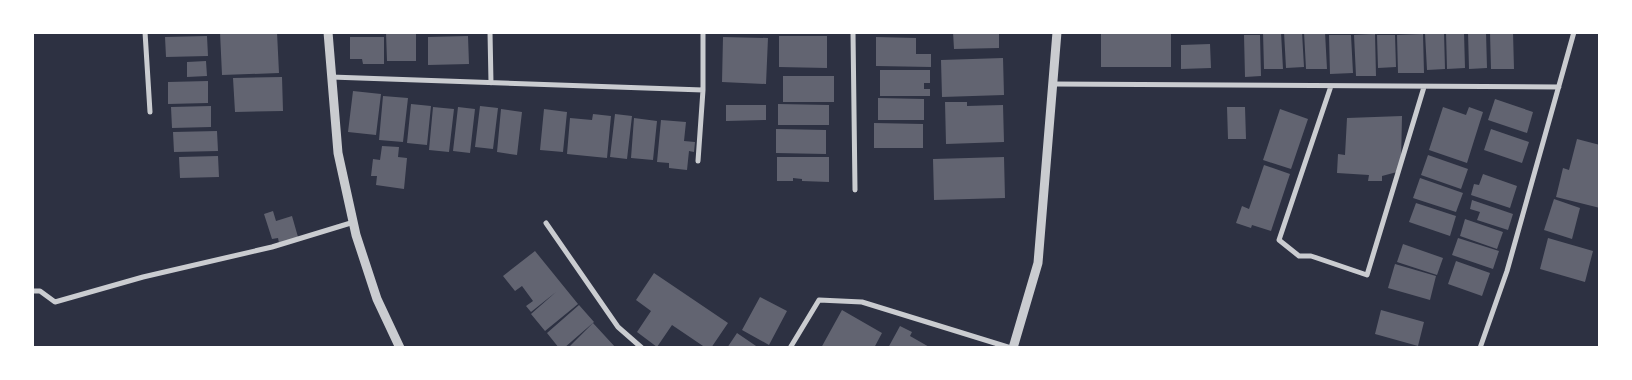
<svg xmlns="http://www.w3.org/2000/svg" width="1632" height="380" font-family="Signika,sans-serif">
<rect width="100%" height="100%" fill="#2d3142"/>
<path fill="#626471" d="M220,32H277L279,73L222,75Z
M386,32H416V61H387Z
M953,32H999V48L954,49Z
M1101,32H1171V67H1101Z
M1263,32H1281L1283,69H1264Z
M1284,32H1302L1304,67L1286,68Z
M1304,32H1325L1327,69H1306Z
M1444,32L1445,69L1427,70L1425,33Z
M1446,32H1464L1465,68L1447,69Z
M1468,32H1486L1487,68L1469,69Z
M1490,32H1513L1514,69H1491Z
M1375,34L1376,76H1356L1354,35Z
M1423,34L1424,73H1398L1397,35Z
M1244,35H1260L1261,76L1245,77Z
M1329,35H1351L1353,73L1330,74Z
M1377,35H1395L1396,67L1378,68Z
M207,36L208,56L166,57L165,37Z
M468,36L469,64L428,65V37Z
M779,36H827V68L779,67Z
M350,37H384V64H363L362,59H350Z
M723,37L768,38L766,84L722,82Z
M876,37L916,38V54H931V67L876,66Z
M1210,44L1211,68L1181,69V45Z
M1003,58L1004,95L942,97L941,60Z
M206,61L207,76L187,77V62Z
M880,70H930V83H924V89H930V96H880Z
M783,76H834V102H783Z
M282,77L283,111L235,112L233,78Z
M208,81V103L168,104V82Z
M353,91L381,94L376,135L348,132Z
M383,96L408,98L403,142L379,140Z
M878,98L924,99V120H878Z
M1495,99L1533,112L1527,133L1488,120Z
M945,102H967V106L1003,105L1004,142L946,144Z
M411,104L431,106L427,145L407,143Z
M778,104L829,105V125H778Z
M726,105H766V120L726,121Z
M211,106V127L172,128L171,107Z
M480,106L498,108L493,149L475,147Z
M433,107L454,109L449,152L429,150Z
M458,107L475,109L470,153L453,151Z
M1227,107H1245L1246,139H1228Z
M1443,107L1466,115L1469,107L1483,112L1467,163L1429,150Z
M501,109L522,112L517,155L497,152Z
M544,109L567,112L563,152L540,150Z
M1280,109L1308,119L1291,169L1263,160Z
M593,114L611,116L607,158L567,154L570,118L592,120Z
M615,114L632,116L627,159L610,157Z
M1402,116L1401,163L1397,172L1382,176V181H1368L1369,175L1337,173L1338,154L1345,155L1347,118Z
M634,118L657,121L653,160L631,158Z
M661,120L686,122L684,141L695,142L694,152L689,151L687,170L669,168V163L657,162Z
M874,123L923,124V148H874Z
M776,129L826,130V154L776,153Z
M1491,129L1529,142L1522,163L1484,150Z
M217,131L218,151L174,152L173,132Z
M1577,139L1600,145V208L1556,197L1563,168L1569,170Z
M382,146L399,147L398,157L407,158L404,189L376,185L377,176H371L373,159L380,160Z
M1428,155L1468,169L1461,189L1421,175Z
M218,156L219,177L180,178L179,157Z
M777,157H829V182L802,181V179L793,178V181H777Z
M1004,157L1005,198L934,200L933,159Z
M1264,165L1290,174L1271,231L1252,225L1251,228L1236,223L1242,206L1249,209Z
M1483,174L1517,186L1510,208L1471,195L1474,184L1479,185Z
M1420,178L1463,193L1456,212L1413,198Z
M1554,199L1580,208L1572,239L1544,230Z
M1472,200L1513,214L1508,230L1477,220L1480,212L1470,209Z
M1416,203L1456,216L1450,236L1409,222Z
M273,211L276,221L292,216L298,237L279,243L278,238L272,239L264,214Z
M1465,219L1503,232L1497,249L1460,236Z
M1458,238L1499,251L1493,269L1452,255Z
M1548,238L1593,251L1585,282L1540,269Z
M1403,244L1443,258L1437,275L1397,262Z
M535,251L578,304L545,331L531,314L556,292L531,312L526,306L533,301L522,286L515,291L503,276Z
M1456,261L1490,273L1482,296L1448,284Z
M1395,264L1436,276L1430,300L1388,288Z
M654,273L728,323L711,348H706L672,325L657,347L637,332L651,311L636,300Z
M760,297L787,311L769,345L742,330Z
M579,305L594,322L564,348H559L547,333Z
M842,310L882,333L874,348H821Z
M1381,310L1424,322L1418,346L1375,334Z
M593,323L616,348H568Z
M900,326L912,332L910,336L931,348H888Z
M737,333L759,348H727Z"/>
<g fill="none" stroke-linecap="round" stroke-linejoin="round">
<path stroke="#caccd0" stroke-width="5" d="M145,32L150,112
M490,32L491,83
M853,32L855,190
M331,77L703,90
M1053,84L1559,87
M1331,86L1279,240L1299,256H1311L1367,275L1424,87
M698,161L703,90V32
M546,223L618,327L642,348
M32,291H40L55,302L143,277L272,247L354,222
M790,348L819,300L862,302L1011,348
M1480,348L1507,271L1574,32"/>
<path stroke="#caccd0" stroke-width="9" d="M328,32L338,153L356,235L377,299L400,348
M1013,348L1038,263L1057,32"/>
</g>
<rect width="1632" height="380" fill="none" stroke="#ffffff" stroke-width="68"/>
</svg>
